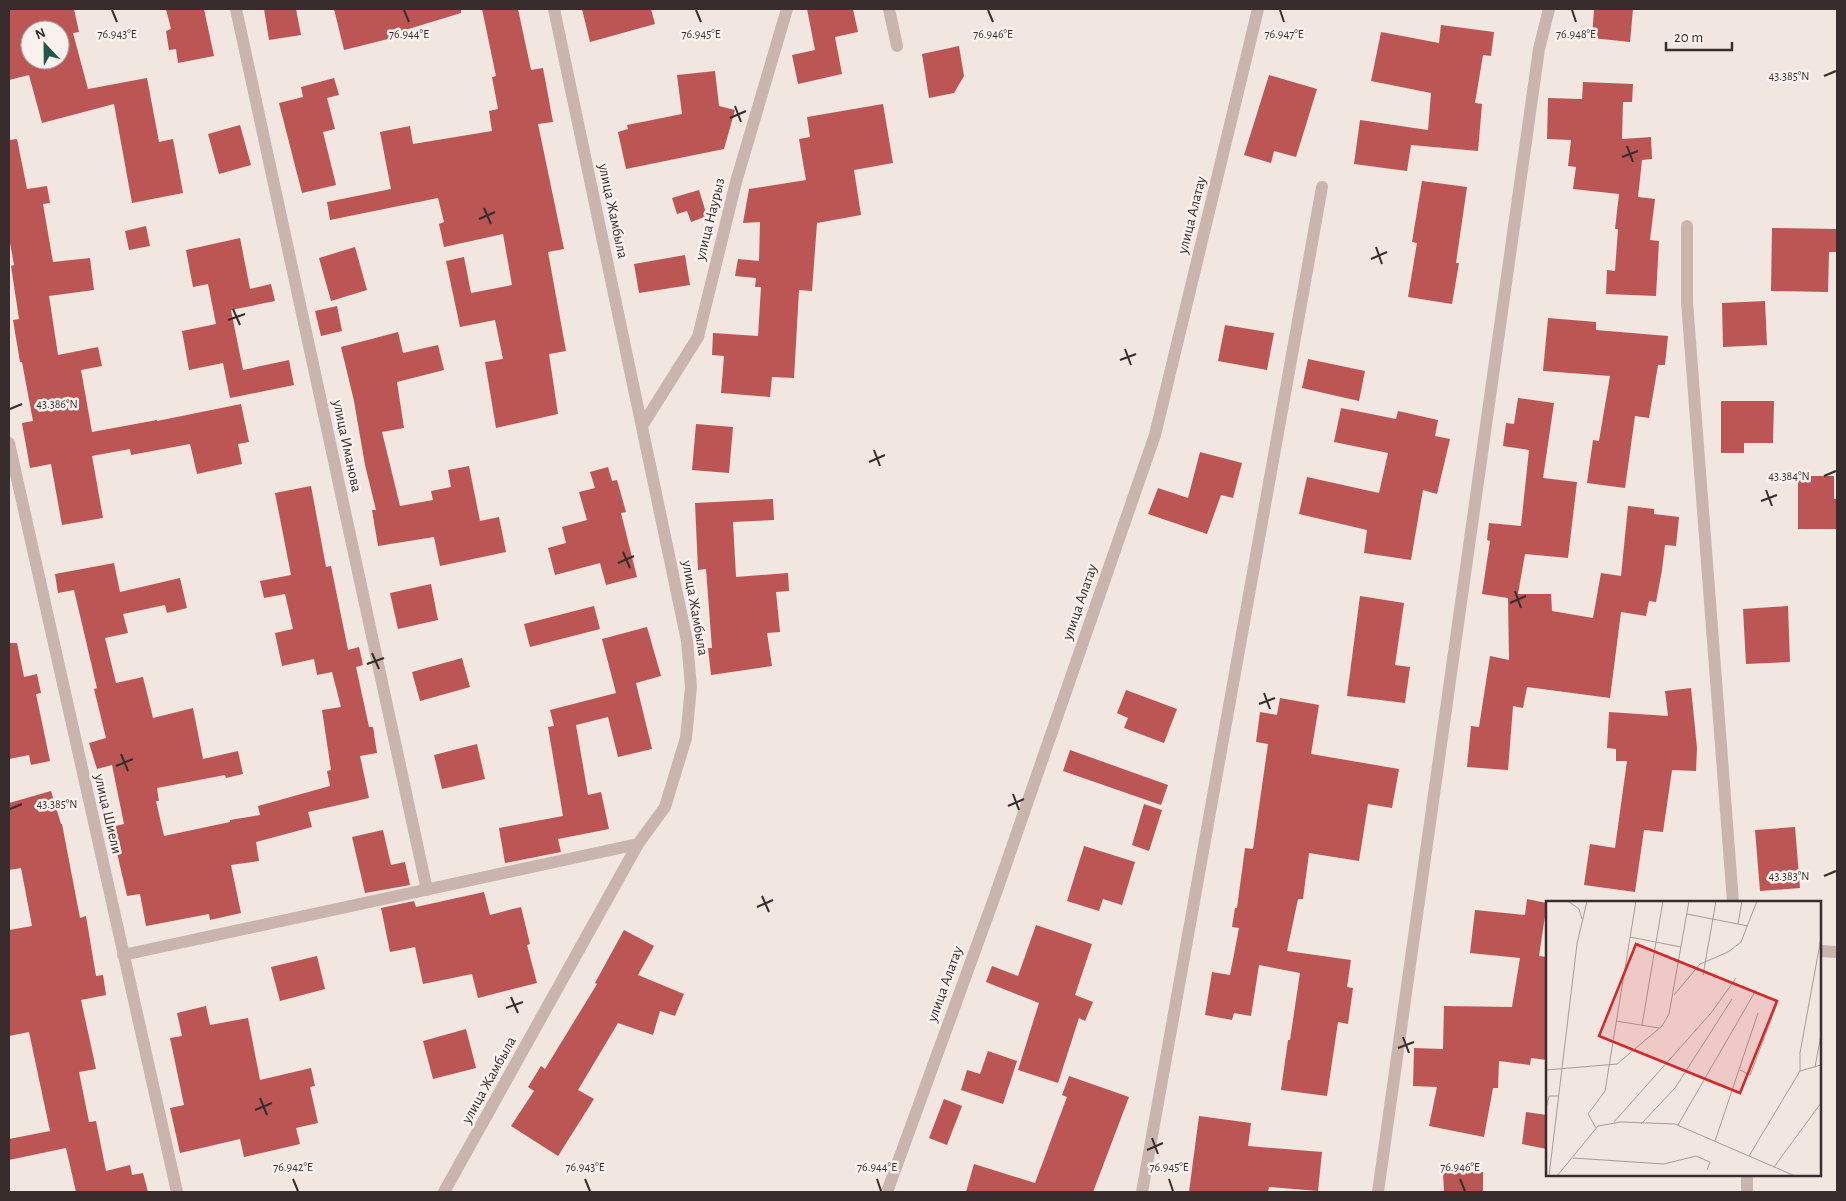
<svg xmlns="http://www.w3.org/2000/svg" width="1846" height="1201" font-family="'Alegreya Sans',sans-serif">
<rect width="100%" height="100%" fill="#f2e6e1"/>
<path fill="#bc5655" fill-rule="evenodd" d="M9,9H74L79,32L73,33L88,89L147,78L159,142L173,139L183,193L132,203L114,104L42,123L29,75L9,80ZM30,30H60V60H30Z
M166,9H204L214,56L178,63L176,49L169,50L166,31L171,29Z
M264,9H296L301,35L269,40Z
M334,9H461V13L392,34V38L344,50Z
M482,9H518L531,70L543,68L553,122L538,124L564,249L548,252L566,351L549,354L558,414L496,428L485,362L503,359L495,320L460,327L446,261L464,257L471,293L512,285L503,234L444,247L439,224L444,222L438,198L330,220L327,202L391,189L380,132L410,126L413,144L492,131L489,111L498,109L492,77L496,76Z
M582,9H651L655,24L590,42Z
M807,9H853L858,32L835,37L842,74L798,84L792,55L815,50Z
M1594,9H1633L1630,42L1592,38Z
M1441,25L1494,32L1491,56L1483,55L1475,103L1482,104L1478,151L1411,145L1407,171L1354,164L1360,120L1428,130L1431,93L1371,81L1381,32L1439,43Z
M959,46L964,76L954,93L929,98L922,54Z
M715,71L719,106L735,110L724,149L626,169L618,132L628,129L627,125L682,114L677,75Z
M1269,75L1317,89L1296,157L1274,151L1271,163L1244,155Z
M334,78L339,95L327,98L335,129L323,132L336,185L302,193L279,103L303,97L301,87Z
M1583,82L1633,84L1632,102H1623L1622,139L1651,137L1652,159L1642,160L1638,197L1655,199L1650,240L1659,241L1656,296L1606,294L1607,270L1615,271L1618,229H1615L1619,194L1573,189L1576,167L1568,166L1571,140L1547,139L1548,98L1582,99Z
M883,104L893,163L854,170L861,215L817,223L812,291L799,290L794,378L772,377L770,397L721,393L724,356L712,355L713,333L758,336L761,287H755L756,278L735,276L738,259L759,261L760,222L743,223L749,189L806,180L799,139L810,137L807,117Z
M240,125L251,165L219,174L208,134Z
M17,139L27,189L47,186L50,203L43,204L53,262L90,258L94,290L49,296L58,355L98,347L102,366L81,370L92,432L157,420V421L241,404L249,442L238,444L242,464L197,474L190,444L131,455L130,449L92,456L103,518L62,525L51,464L30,468L22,423L33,421L22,362H20L13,320L19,319L11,266L14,265L9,237V140Z
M1422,181L1467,187L1456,263H1459L1452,304L1408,297L1417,243L1412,242Z
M699,190L707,216L691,222L687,211L677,214L672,198Z
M146,226L150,246L129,250L125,231Z
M1772,228L1837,229V252H1829L1828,292L1771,291Z
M240,238L250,289L271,284L275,301L231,310L243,370L289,360L294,385L230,398L223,363L189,370L182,331L216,324L208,284L193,287L186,250Z
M355,247L367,290L331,301L319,258Z
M685,255L690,285L639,293L634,264Z
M1765,301L1767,345L1723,347L1722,303Z
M337,306L342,331L321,336L315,311Z
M1548,318L1596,322V330L1668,336L1665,365H1658L1649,418L1635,416L1625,488L1587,483L1593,440L1599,441L1610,376L1543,371Z
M1225,325L1274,333L1267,370L1218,361Z
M398,332L403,353L438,345L444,370L397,382L404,428L382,432L400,506L433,500L431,491L451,487L448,470L469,466L480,521L499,517L506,552L440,566L434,537L378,546L372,510H376L365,465L354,401L341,347Z
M1308,359L1365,371L1359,401L1302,388Z
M1518,398L1554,403L1543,478L1577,482L1568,558L1525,554L1518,594H1551L1552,611L1593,618L1601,573L1621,576L1628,506L1654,509V514L1679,517L1676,546L1665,545L1662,570L1656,602L1649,601L1646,616L1621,612L1610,698L1527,687L1523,708L1513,706L1508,770L1467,767L1471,726L1479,727L1490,656L1509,660L1508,598L1482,594L1490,541L1487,540L1489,523L1521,526L1529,450L1503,446L1506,423L1514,424Z
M1721,401H1774L1773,443H1744V453H1721Z
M1341,408L1396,419L1398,411L1438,420L1435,436L1450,439L1437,494L1423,490L1411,560L1364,553L1367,530L1299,514L1307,477L1379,493L1388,453L1334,442Z
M696,424L733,427L729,473L692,470Z
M1200,452L1242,463L1233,498L1221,495L1207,534L1148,514L1158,488L1188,498Z
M608,467L612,481L617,480L626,512L621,513L637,577L606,585L600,563L555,575L548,548L566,543L562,527L587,520L579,492L595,488L590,472Z
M1798,476H1834V499H1837V529H1798Z
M311,486L326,567L331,566L348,650L359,647L363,665L356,667L369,727H373L377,753L360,756L369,798L308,812L312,827L256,842L259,861L231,865L241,913L210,920L209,914L146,926L140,894L127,896L111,827L124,824L112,765L97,769L89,743L106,738L94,689L97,688L74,590L58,593L55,574L114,563L120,592L180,578L187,608L167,613L165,605L123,614L128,633L105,638L116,683L143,677L153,718L193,708L203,759L238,751L243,774L226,778L225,775L157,788L159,801H156L164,836L230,822V820L260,815L258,806L330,786L327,771L331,770L322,710L341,707L332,672L317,675L314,659L282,666L275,633L293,629L285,594L264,598L260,581L291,575L275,493Z
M773,499L774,520L733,522L736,577L788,573L789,591L776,592L780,632L767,633L772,666L711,675L708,648H712L706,569L698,570L695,503Z
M431,584L438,620L398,629L390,593Z
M1360,596L1404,603L1395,665L1410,667L1405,703L1347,696Z
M594,606L600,629L530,647L524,624Z
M1788,606L1790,662L1746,664L1743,609Z
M647,627L661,676L636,683L652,749L618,757L608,717L576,725L588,795L601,792L609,829L558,839L561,852L505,863L499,828L563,816L548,727L554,726L550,710L616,693L602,639Z
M9,643H17L24,677L37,674L41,693L36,694L50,761L31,765L29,755L9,759Z
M462,658L470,687L420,701L412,672Z
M1691,688L1697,748L1696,771L1672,770L1663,832L1644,830L1635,892L1584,885L1590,844L1615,848L1627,761H1616V749L1607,748L1609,712L1668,716L1665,691Z
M1126,690L1177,709L1164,743L1124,728L1128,718L1117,713Z
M1280,698L1319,705L1311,754L1399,769L1392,808L1368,804L1359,861L1309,853L1303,899H1298L1287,951L1351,960L1347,987L1353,988L1348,1024L1338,1022L1327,1096L1281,1090L1288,1040H1290L1300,973L1259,965L1251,1016L1234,1013L1232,1020L1205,1015L1212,972L1230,975L1239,928L1232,927L1235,908H1237L1245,848L1253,849L1268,744L1256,742L1260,712L1277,715Z
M477,744L485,779L442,789L434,755Z
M1070,750L1168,785L1161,805L1063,771Z
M51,791L61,824H62L80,918L86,916L96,976L103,975L106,995L81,1000L96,1069L79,1072L89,1122L96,1121L106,1171L130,1165L132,1175L143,1173L148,1192H76L66,1148L9,1160V1139L50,1131L29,1032L9,1036V930L32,926L21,868L9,870V803Z
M1144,804L1162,810L1149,851L1132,845Z
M1795,827L1800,888L1760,891L1755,830Z
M383,830L391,865L405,862L410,885L365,893L352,837Z
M1084,846L1135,862L1122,905L1103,899L1099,911L1067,901Z
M484,892L490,915L521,907L530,944L527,945L537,983L478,998L472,974L423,984L415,947L390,952L381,908L414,901L416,907Z
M1527,899L1547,903L1539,956L1547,957V1060L1531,1058L1530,1065L1499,1061L1498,1088H1493L1484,1137L1429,1126L1437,1087L1413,1086L1414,1048L1443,1049L1444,1006L1512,1007L1520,958L1470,953L1475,910L1525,915Z
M1036,925L1092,944L1075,995L1093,1002L1085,1021L1079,1018L1058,1083L1018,1070L1039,1003L986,982L992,966L1018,976Z
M624,930L654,946L638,975L684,994L675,1016L660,1011L653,1035L618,1023L578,1090L594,1099L558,1156L511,1126L534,1091L528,1087L541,1066L545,1069L597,984L595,983Z
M317,956L325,989L280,1001L271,967Z
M206,1006L210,1025L248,1018L260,1080L311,1068L315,1086L310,1087L318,1123L296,1128L300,1144L244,1157L240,1139L180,1153L170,1108L184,1105L170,1038L182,1036L177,1013Z
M466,1029L476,1068L433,1079L423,1041Z
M988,1051L1017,1061L1003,1104L961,1090L967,1070L980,1074Z
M1069,1076L1129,1097L1093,1192H966L974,1164L1035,1183L1067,1097L1062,1095Z
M944,1099L962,1106L947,1145L929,1138Z
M1526,1112L1547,1115V1149L1522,1144Z
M1199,1116L1251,1123L1248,1146L1322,1152L1318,1191L1269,1187L1268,1192H1189Z
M1483,1172V1192H1444L1443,1173Z"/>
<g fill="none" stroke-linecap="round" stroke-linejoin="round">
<path stroke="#c9b4ae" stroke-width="12" d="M236,9L427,890
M889,9L897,46
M1687,226V302L1733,902
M642,426L698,337L736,182L787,9
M9,443L177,1192
M1820,951L1837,952
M123,955L638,844
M1747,1175V1192
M444,1192L638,844L665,807L686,738L691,687L687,641L554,9
M887,1192L996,893L1155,435L1258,9
M1142,1192L1322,187
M1378,1192L1539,49L1549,9"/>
</g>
<path fill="none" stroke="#382d2c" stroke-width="2" d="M112,10L117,22M404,10L409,22M696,10L701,22M988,10L993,22M1280,10L1284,22M1572,10L1576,22M1824,76L1836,71M735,106L741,122M730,118L746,111M1627,146L1633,162M1622,157L1638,151M484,208L491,224M479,219L495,212M1376,247L1382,264M1371,259L1387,252M233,309L240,325M228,320L245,314M1125,349L1131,365M1120,360L1136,354M10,409L22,404M874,450L880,466M869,462L885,455M1824,476L1836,471M1766,490L1772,506M1761,501L1777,495M623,552L630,568M618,563L634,556M1515,591L1521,608M1510,603L1526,596M372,653L379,669M367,664L384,658M1264,693L1270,709M1259,704L1275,698M121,754L128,771M116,766L133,759M1013,794L1019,810M1008,806L1024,799M10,809L22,804M1824,876L1836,871M762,896L769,912M757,907L773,900M511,997L518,1013M506,1008L523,1002M1403,1037L1409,1053M1398,1048L1414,1042M260,1098L267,1115M255,1110L272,1103M1152,1138L1158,1154M1147,1150L1163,1143M293,1179L298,1191M585,1179L590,1191M877,1179L881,1191M1169,1179L1173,1191M1460,1179L1465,1191"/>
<g text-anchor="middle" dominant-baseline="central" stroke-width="5" stroke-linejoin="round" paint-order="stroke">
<g font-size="15" fill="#382d2c" stroke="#f9f1ee">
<text transform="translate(613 211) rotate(78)">улица Жамбыла</text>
<text transform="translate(1192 215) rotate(-76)">улица Алатау</text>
<text transform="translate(710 219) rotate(-76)">улица Наурыз</text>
<text transform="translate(347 446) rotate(78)">улица Иманова</text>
<text transform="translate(1080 602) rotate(-71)">улица Алатау</text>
<text transform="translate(695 608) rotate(80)">улица Жамбыла</text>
<text transform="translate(108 814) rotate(77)">улица Шиели</text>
<text transform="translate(945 984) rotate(-70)">улица Алатау</text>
<text transform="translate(489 1080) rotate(-61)">улица Жамбыла</text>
</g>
</g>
<g transform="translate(1546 901)">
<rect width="275" height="275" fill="#f2e6e1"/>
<path fill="none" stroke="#a89c99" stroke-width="1" d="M22,0L33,8L36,18M141,13L202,25M192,23L196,0M84,36L135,46M157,74L170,0M128,94L154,63L182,51L195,41L211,0M70,120L113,127M96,124L117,0M269,166L275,134M0,169L71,163L116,125L123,113L143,0M194,169L204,174L231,103M254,170V152L275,37M0,207L3,195H13M68,221L165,112L190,77M95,223L129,187L186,98M132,224L210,89M50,227L42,213L59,190L90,0M169,240L212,112M203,255L254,170L275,164M27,257L118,263L150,255L164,261L161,269M228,266L275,202M3,275L31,43L41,0M11,275L52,225L75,221L129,223L249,275"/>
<path fill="#d62828" fill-opacity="0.15" stroke="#d62828" stroke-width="2.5" d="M90,43L231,100L194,192L53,135Z"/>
<rect width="275" height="275" fill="none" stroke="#382d2c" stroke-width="2.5"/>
</g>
<g font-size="12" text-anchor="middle" fill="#382d2c" stroke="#f9f1ee" stroke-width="5" stroke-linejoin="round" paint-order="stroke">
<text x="117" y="38">76.943°E</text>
<text x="409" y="38">76.944°E</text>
<text x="701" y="38">76.945°E</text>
<text x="993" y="38">76.946°E</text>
<text x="1284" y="38">76.947°E</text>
<text x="1576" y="38">76.948°E</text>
<text x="1789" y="80">43.385°N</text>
<text x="57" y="408">43.386°N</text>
<text x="1789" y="480">43.384°N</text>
<text x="57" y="808">43.385°N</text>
<text x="1789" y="880">43.383°N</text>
<text x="293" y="1171">76.942°E</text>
<text x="585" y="1171">76.943°E</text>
<text x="877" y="1171">76.944°E</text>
<text x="1169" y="1171">76.945°E</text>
<text x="1460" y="1171">76.946°E</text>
</g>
<rect width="1846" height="1201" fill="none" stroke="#382d2c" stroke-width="20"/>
<g transform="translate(45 45) rotate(338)"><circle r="24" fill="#f9f1ee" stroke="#aca3a0"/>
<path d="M0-4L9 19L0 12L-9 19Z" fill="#24564e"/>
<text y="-8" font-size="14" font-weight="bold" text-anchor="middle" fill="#382d2c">N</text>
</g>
<path d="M1666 42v8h66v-8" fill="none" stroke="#382d2c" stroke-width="2.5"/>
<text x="1674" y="42" font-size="15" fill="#382d2c" stroke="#f9f1ee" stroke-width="4" paint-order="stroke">20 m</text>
</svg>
